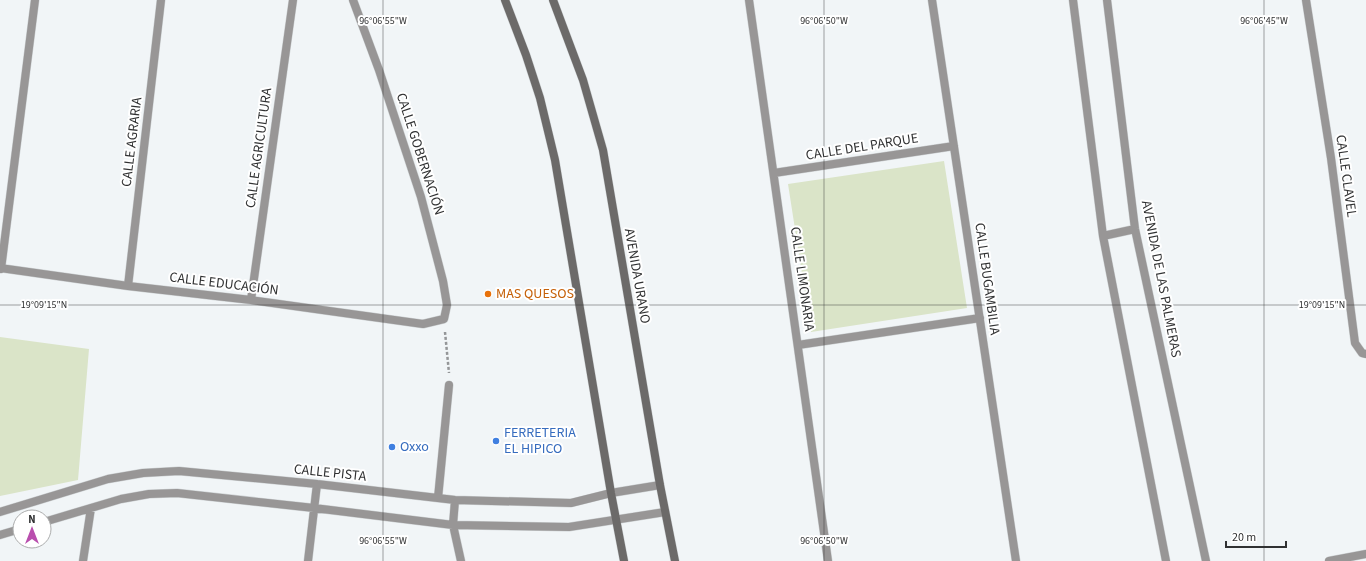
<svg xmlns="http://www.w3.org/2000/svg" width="1366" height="561" font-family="'Source Sans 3',sans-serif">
<rect width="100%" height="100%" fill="#f1f5f7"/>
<path fill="#dae4c8" d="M944,161L967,308L811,332L788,184Z
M0,337L89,349L78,480L0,496Z"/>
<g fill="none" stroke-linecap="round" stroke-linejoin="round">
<defs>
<path id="street" d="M749,0L828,561
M932,0L1016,561
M1073,0L1103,236L1166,561
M1107,0L1135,229L1206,561
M1306,0L1331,158L1355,343L1362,353L1366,354
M774,173L954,146
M1103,236L1135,229
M0,268L128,286L251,300L423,324L444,319L447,305L443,281L421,197L379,70L353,0
M1,269L35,0
M128,286L161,0
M251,300L293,0
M798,345L980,318
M438,498L449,385
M455,500L453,525L461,561
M0,512L108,479L143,473L179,471L317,484L455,500L571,503L611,493L660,485
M44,522L121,499L149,494L177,493L314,508L453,525L569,527L665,512
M0,535L20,529
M83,561L91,508
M308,561L317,484
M1329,561L1366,554"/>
<path id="secondary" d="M505,0L526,55L540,98L555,160L611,493L624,561
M553,0L583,80L603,150L660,485L675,561"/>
</defs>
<use href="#street" stroke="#ced2d4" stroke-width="9"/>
<use href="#secondary" stroke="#ced2d4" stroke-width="9"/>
<path stroke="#949698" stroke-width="2.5" stroke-dasharray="3 2" stroke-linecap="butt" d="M445,332L449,373"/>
<use href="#street" stroke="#989696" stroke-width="8"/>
<use href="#secondary" stroke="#6c6a69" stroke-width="8"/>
</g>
<path fill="none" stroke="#303132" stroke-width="1" stroke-opacity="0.45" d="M383,0V561M824,0V561M1264,0V561M0,305H1366"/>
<circle fill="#e8710a" stroke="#fff" stroke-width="1.5" cx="488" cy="294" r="4"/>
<g fill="#3f7fe0" stroke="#fff" stroke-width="1.5">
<circle cx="496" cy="441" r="4"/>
<circle cx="392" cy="447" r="4"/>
</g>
<g text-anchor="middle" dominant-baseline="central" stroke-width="4" stroke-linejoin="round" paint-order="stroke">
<g font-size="14" fill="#303132" stroke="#fff">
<text transform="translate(132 142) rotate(-83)">CALLE AGRARIA</text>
<text transform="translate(862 147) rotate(-9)">CALLE DEL PARQUE</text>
<text transform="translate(259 148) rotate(-82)">CALLE AGRICULTURA</text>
<text transform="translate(420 154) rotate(72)">CALLE GOBERNACIÓN</text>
<text transform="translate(1346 176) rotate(82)">CALLE CLAVEL</text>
<text transform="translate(637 276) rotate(80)">AVENIDA URANO</text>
<text transform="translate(802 279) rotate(82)">CALLE LIMONARIA</text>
<text transform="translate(987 279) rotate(82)">CALLE BUGAMBILIA</text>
<text transform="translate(1161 279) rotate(79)">AVENIDA DE LAS PALMERAS</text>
<text transform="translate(224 284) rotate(7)">CALLE EDUCACIÓN</text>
<text transform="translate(330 473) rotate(6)">CALLE PISTA</text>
</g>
<g font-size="14" fill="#c56008" stroke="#fff" text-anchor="start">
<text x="496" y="294">MAS QUESOS</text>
</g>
<g font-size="14" fill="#366cbe" stroke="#fff" text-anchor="start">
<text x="504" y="433">FERRETERIA<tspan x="504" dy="16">EL HIPICO</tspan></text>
<text x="400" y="447">Oxxo</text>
</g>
</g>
<g font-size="10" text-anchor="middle" fill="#303132" stroke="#fff" stroke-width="4" stroke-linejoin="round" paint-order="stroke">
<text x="383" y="24">96°06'55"W</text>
<text x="824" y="24">96°06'50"W</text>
<text x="1264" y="24">96°06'45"W</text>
<text x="44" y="308">19°09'15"N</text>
<text x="1322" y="308">19°09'15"N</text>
<text x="383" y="544">96°06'55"W</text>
<text x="824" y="544">96°06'50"W</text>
</g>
<g transform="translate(32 529)"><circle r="19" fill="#ffffff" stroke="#acadad"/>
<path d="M0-3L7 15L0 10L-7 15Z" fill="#b94eae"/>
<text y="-6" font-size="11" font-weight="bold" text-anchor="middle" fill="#303132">N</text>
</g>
<path d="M1226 541v6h60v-6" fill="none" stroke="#303132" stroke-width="2"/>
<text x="1232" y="541" font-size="12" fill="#303132" stroke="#ffffff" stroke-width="3" paint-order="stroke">20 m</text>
</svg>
